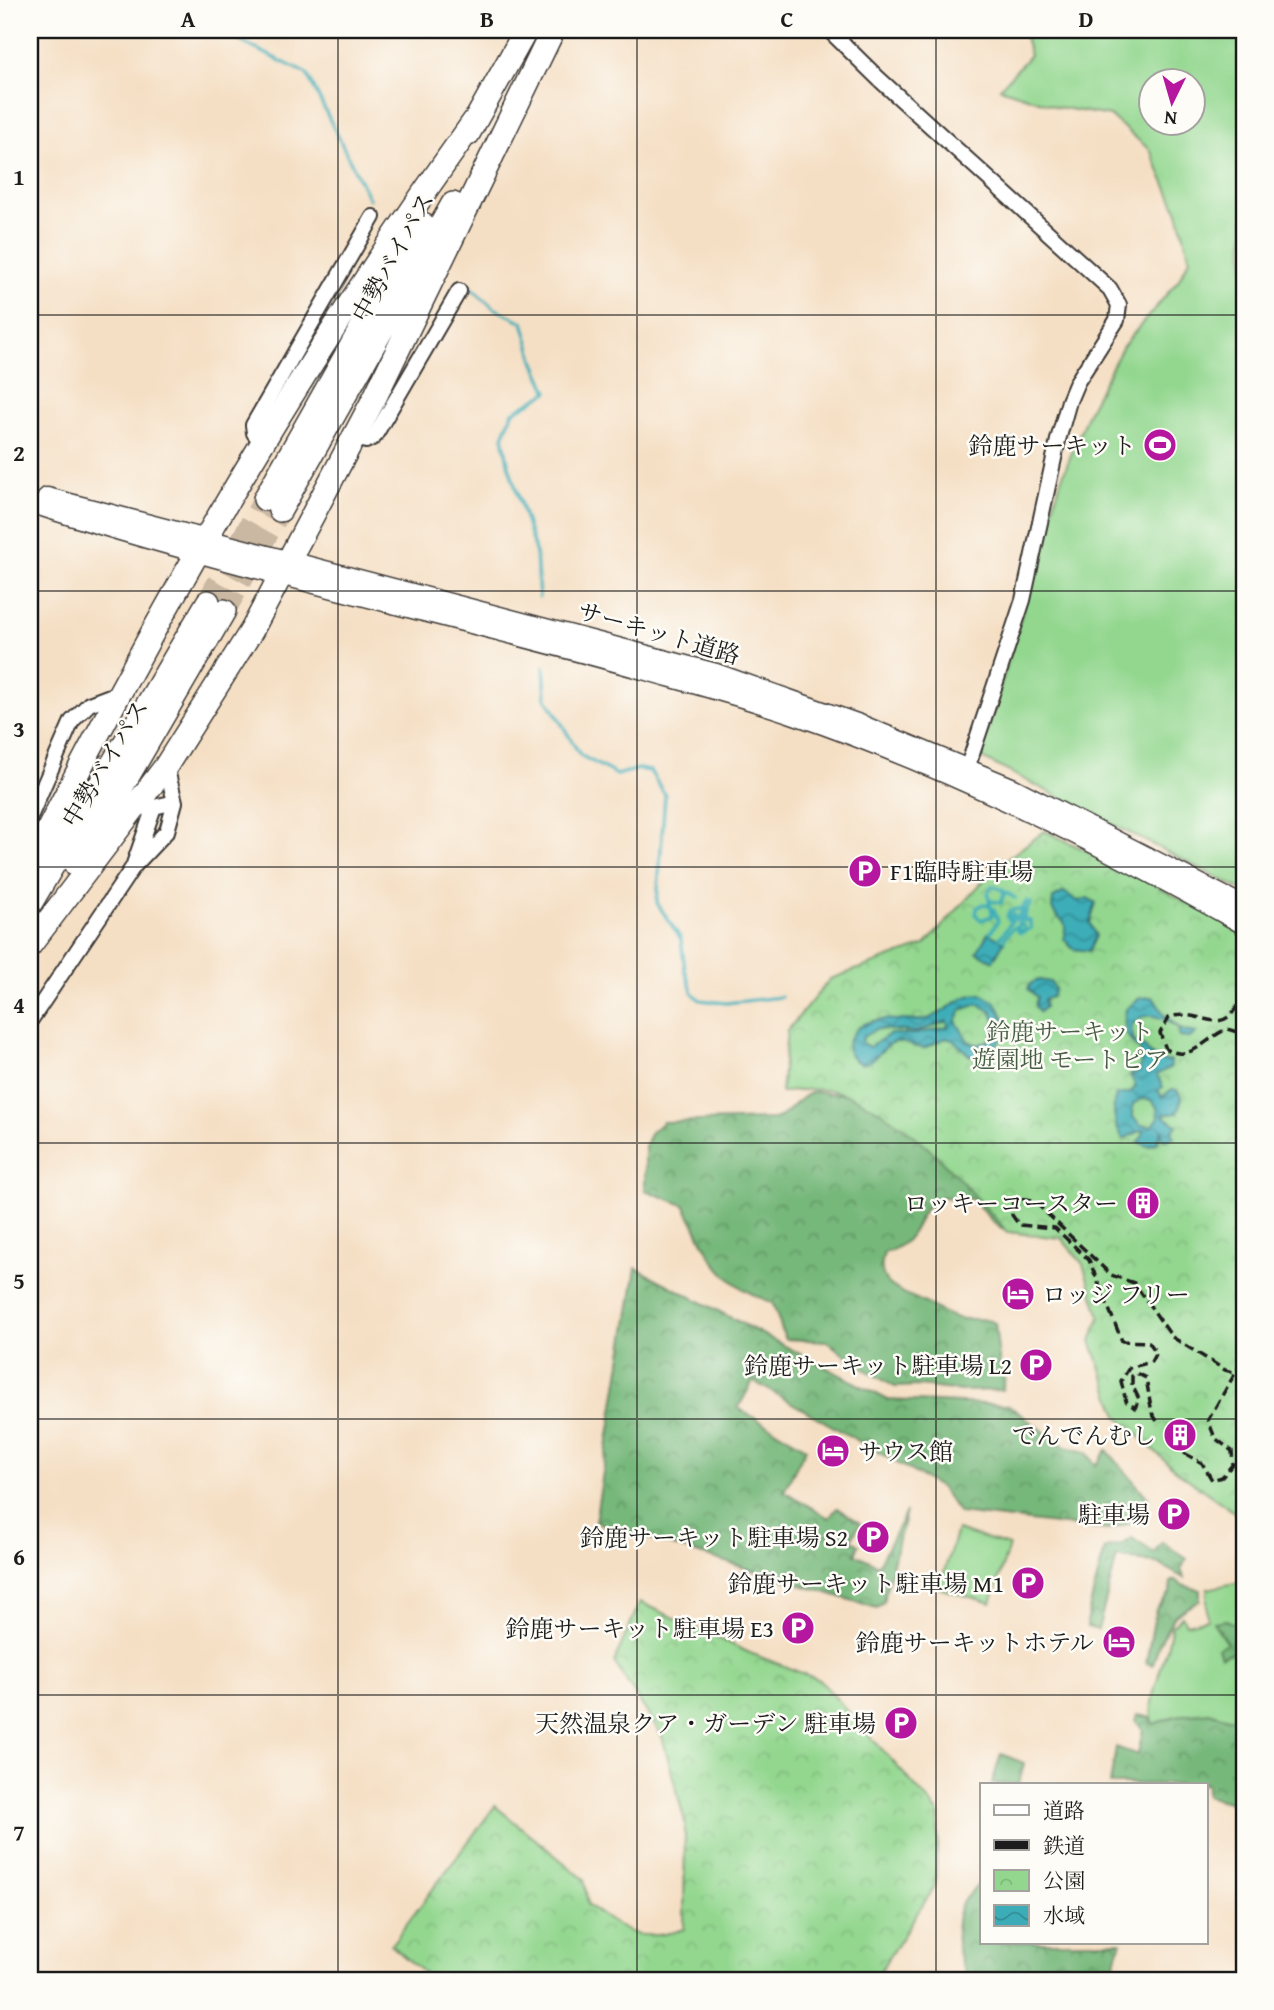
<svg xmlns="http://www.w3.org/2000/svg" width="1274" height="2010" font-family="'Gentium Book Plus','Noto Serif JP',serif">
<defs>
<pattern id="forest-crowns" width="20" height="18" patternUnits="userSpaceOnUse" patternTransform="scale(1.75)"><rect width="20" height="18" fill="#76b87a"/><path d="M2 6a3 3 0 1 1 6 0M12 15a3 3 0 1 1 6 0" fill="none" stroke="#609563"/></pattern>
<pattern id="park-crowns" width="20" height="18" patternUnits="userSpaceOnUse" patternTransform="scale(1.75)"><rect width="20" height="18" fill="#93d78f"/><path d="M2 6a3 3 0 1 1 6 0M12 15a3 3 0 1 1 6 0" fill="none" stroke="#7eb87b"/></pattern>
<pattern id="water-waves" width="16" height="10" patternUnits="userSpaceOnUse" patternTransform="scale(1.75)"><rect width="16" height="10" fill="#3cadb8"/><path d="M0 5q4-4 8 0t8 0" fill="none" stroke="#328c95"/></pattern>
</defs>
<rect width="100%" height="100%" fill="#fdfcf7"/>
<filter id="ink" filterUnits="userSpaceOnUse"><feTurbulence type="fractalNoise" baseFrequency=".0143" numOctaves="2"/><feDisplacementMap in="SourceGraphic" scale="14" xChannelSelector="R" yChannelSelector="G"/><feConvolveMatrix kernelMatrix="1 2 1 2 8 2 1 2 1" color-interpolation-filters="sRGB"/></filter>
<filter id="wash" filterUnits="userSpaceOnUse"><feTurbulence type="fractalNoise" baseFrequency=".00686" numOctaves="4" result="noise"/><feDisplacementMap in="SourceGraphic" scale="28" xChannelSelector="R" yChannelSelector="G"/><feGaussianBlur stdDeviation="1.57" result="paint"/><feColorMatrix in="noise" values="0 0 0 0 0 0 0 0 0 0 0 0 0 0 0 0 0 1.4 0 .05"/><feComposite in="paint" operator="in"/></filter>
<g filter="url(#wash)">
<rect width="100%" height="100%" fill="#f5dfc4"/>
<path fill="#93d78f" stroke="#587a56" stroke-width="2" fill-rule="evenodd" d="M1023,30H1244V891L980,757L1061,480L1089,410L1123,346L1178,281L1190,259L1178,212L1150,150L1110,116L1057,107L1000,88L1030,55ZM1152,80H1194V122H1152Z
M957,1530L1009,1546L991,1603L939,1588Z
M1244,1581V1699L1239,1698L1232,1720C1202,1709 1184,1713 1154,1724C1143,1701 1170,1654 1171,1627L1182,1616L1186,1624L1207,1619V1589Z"/>
<path fill="url(#forest-crowns)" stroke="#496a4b" stroke-width="2" d="M814,1092L892,1098L1006,1230L996,1225L972,1199L940,1197C911,1212 924,1240 884,1253C873,1285 900,1291 923,1302C935,1307 943,1315 957,1318C970,1321 983,1316 995,1323L1000,1368L1005,1378L1002,1390L961,1391L919,1386L895,1387L866,1370L826,1341L785,1339L773,1304C764,1298 752,1295 743,1289C707,1265 704,1239 684,1205L645,1190V1145L651,1132L663,1122L774,1119C792,1114 796,1096 814,1092Z
M636,1268L888,1400L1008,1405L1065,1447L1086,1452L1096,1465L1107,1450L1148,1498L1130,1523L1108,1530L959,1513L941,1488L753,1381L738,1408L806,1448L784,1491L829,1518L837,1508L860,1523L851,1540L859,1545L855,1554L878,1565L906,1512L883,1602L877,1608L595,1522Z
M1132,1538L1154,1553L1162,1542L1187,1559L1181,1569L1184,1578L1159,1564L1117,1557L1098,1630L1087,1627V1618L1105,1548L1122,1545Z
M1176,1580L1182,1585L1200,1590V1600L1175,1615L1159,1644L1153,1665L1146,1663L1156,1609L1170,1593L1171,1582Z
M1226,1620L1234,1624L1244,1621V1657L1235,1652L1221,1656L1218,1648L1227,1643L1213,1622Z
M1209,1712L1244,1723V1813L1228,1802L1206,1796V1784H1110L1116,1747L1138,1755L1143,1729L1136,1722L1137,1715L1148,1717L1154,1724L1175,1716Z
M1001,1754L1024,1763L1019,1784H992Z
M982,1879V1942H1121L1112,1970L1054,1962L1048,1980H969C957,1960 952,1928 961,1905C965,1895 977,1889 982,1879Z"/>
<path fill="url(#park-crowns)" stroke="#587a56" stroke-width="2" d="M1045,831L1131,872L1244,933V1519L1175,1470L1118,1416L1091,1341L1100,1317L1083,1264L1061,1238L1007,1232C963,1181 902,1110 835,1091C819,1087 797,1091 781,1092L787,1031L830,979L925,945L996,867Z
M640,1602L750,1653L820,1680L939,1813L935,1886L874,1980H432L391,1945L495,1806L584,1879L588,1905C625,1932 638,1944 684,1929L685,1822L662,1736L614,1662Z"/>
<path fill="url(#water-waves)" stroke="#2c646a" stroke-width="2" fill-rule="evenodd" d="M1064,892L1078,901L1088,898L1096,903L1090,923L1096,936L1089,951L1073,949L1064,939C1068,913 1060,926 1052,908L1053,898Z
M988,933L1004,942L993,961L977,952Z
M1039,980L1050,982L1055,989L1052,997L1044,999L1045,1007L1039,1012L1035,1006L1037,997L1028,989L1031,983Z
M981,994L996,1002L1005,1021C1005,1041 991,1059 970,1056L955,1041L946,1038L924,1048C912,1048 904,1039 892,1043C879,1048 868,1076 852,1057C847,1052 847,1048 848,1042C853,1033 858,1026 867,1023C886,1015 907,1024 927,1019C948,1013 958,994 981,994ZM978,1004L992,1012L997,1027L990,1040L978,1045L968,1041L956,1021L961,1010ZM947,1021L948,1027L916,1034H890L869,1047L862,1043L863,1037L876,1029L917,1032Z
M1153,997L1165,1016L1183,1031L1196,1033L1190,1038L1179,1037V1029C1165,1018 1144,1007 1131,1026L1134,1041L1146,1048L1149,1054L1163,1061H1171V1067L1157,1075L1163,1087L1158,1090L1162,1097L1172,1089L1177,1090L1182,1098L1177,1113L1162,1115L1177,1125L1172,1130L1174,1137L1166,1140L1162,1137V1129L1157,1143L1148,1146L1138,1142L1143,1135V1130L1123,1139C1115,1125 1111,1110 1116,1095L1130,1093L1136,1086L1130,1075L1140,1072L1141,1051C1126,1039 1122,1028 1126,1009L1140,998ZM1141,1099L1151,1100L1157,1107L1158,1119L1151,1126L1141,1125L1133,1117V1104Z"/>
<g fill="none" stroke-linecap="round" stroke-linejoin="round">
<path stroke="#3cadb8" stroke-width="3.5" d="M218,30L307,74L369,199
M470,287L494,308L523,322L535,363L548,392L513,412L503,436L508,463L536,554L539,597
M544,666L546,697L580,755L617,775L638,769L650,771L665,795L657,903L681,939L685,970L693,993L700,1000L726,1003L781,997
M1003,891L1015,898
M991,901L1001,903L1004,893
M989,905L983,904L977,908L976,915L981,920L992,916C993,906 986,900 989,890L993,886L1003,890
M1016,920L1027,901
M1010,921L1007,917L1009,911L1017,909L1026,912L1025,917L1010,919L1009,916L1013,914L1015,918
M990,933L998,921L994,909
M999,939L1012,921
M1004,940C1009,932 1013,924 1023,925L1025,931L1021,933L1017,931C1015,922 1023,919 1030,921L1031,928L1022,932L1018,928C1019,919 1026,911 1031,903"/>
</g>
</g>
<g filter="url(#ink)">
<g fill="none" stroke-linecap="round" stroke-linejoin="round">
<path stroke="#cab8a2" stroke-width="23" stroke-dasharray="23 11" stroke-linecap="butt" d="M208,602L265,499
M224,611L280,510"/>
<defs>
<path id="minor" d="M829,30L879,79L1110,289L1119,305L1117,320L1077,382L1069,401L1058,440L1023,600L964,778
M355,437L366,441L374,437L459,291
M261,442L254,433L253,425L373,217
M30,817L72,721L89,704L118,693
M134,864L154,807L175,802
M30,1021L133,867L167,831L175,802L166,766"/>
<path id="tertiary" d="M47,497L716,673L865,726L1014,788L1244,906
M30,503C231,569 439,612 643,670C693,684 743,697 792,714C950,768 1099,843 1244,925"/>
<path id="trunk" d="M468,134L526,30
M265,499L421,223
M280,510L453,204
M76,865L224,611
M30,866C159,607 306,356 475,120
M30,904L208,602
M30,945L166,766L252,630L375,397L553,30"/>
</defs>
<use href="#minor" stroke="#3d3935" stroke-width="18"/>
<use href="#tertiary" stroke="#3d3935" stroke-width="21"/>
<use href="#trunk" stroke="#3d3935" stroke-width="26"/>
<use href="#minor" stroke="#fff" stroke-width="14"/>
<use href="#tertiary" stroke="#fff" stroke-width="18"/>
<use href="#trunk" stroke="#fff" stroke-width="23"/>
<path stroke="#1c1c1c" stroke-width="3.5" stroke-dasharray="10 5" stroke-linecap="butt" d="M1244,992C1223,1045 1205,1007 1169,1017L1160,1033L1166,1049C1192,1063 1205,1038 1227,1029L1244,1034
M1157,1421L1152,1413L1146,1378L1136,1373L1132,1376V1385L1139,1399L1135,1408L1126,1401L1121,1381L1129,1368L1151,1362L1156,1352L1149,1342L1122,1341L1089,1260L1055,1228L1019,1225L1012,1215L1013,1203C1021,1197 1026,1198 1035,1202L1111,1275L1134,1283L1172,1337L1225,1370L1244,1375
M1184,1453L1202,1463L1212,1480L1222,1477L1233,1464L1232,1451L1215,1438L1208,1420L1244,1358"/>
</g>
</g>
<path fill="none" stroke="#1c1c1c" stroke-width="2" stroke-opacity="0.55" d="M338,30V1980M637,30V1980M936,30V1980M30,315H1244M30,591H1244M30,867H1244M30,1143H1244M30,1419H1244M30,1695H1244"/>
<defs>
<symbol id="stadium-disc" viewBox="-11 -11 22 22"><circle r="9.5" fill="#b5179e" stroke="#fdfcf7"/><path d="M0-5a6.5 5 0 1 0 0 10a6.5 5 0 1 0 0-10ZM-3.5-1.8h7v3.6h-7Z" fill="#fff"/></symbol>
<symbol id="parking-disc" viewBox="-11 -11 22 22"><circle r="9.5" fill="#b5179e" stroke="#fdfcf7"/><path d="M-3.5-5.5H1a3.5 3.5 0 0 1 0 7H-1V5.5H-3.5ZM-1-3.4V-.6H.8a1.4 1.4 0 0 0 0-2.8Z" fill="#fff"/></symbol>
<symbol id="building-disc" viewBox="-11 -11 22 22"><circle r="9.5" fill="#b5179e" stroke="#fdfcf7"/><path d="M-4-6H4V6H1V3H-1V6H-4ZM-2.5-4.3h1.7v1.8h-1.7ZM.8-4.3h1.7v1.8H.8ZM-2.5-1h1.7V.8h-1.7ZM.8-1h1.7V.8H.8Z" fill="#fff"/></symbol>
<symbol id="hotel-disc" viewBox="-11 -11 22 22"><circle r="9.5" fill="#b5179e" stroke="#fdfcf7"/><path d="M-6-4.5h1.5V1H6V5H4.5V3h-9V5H-6ZM-4 0a1.8 1.8 0 1 1 3.6 0ZM.5 0V-2.5h3Q6-2.5 6 0Z" fill="#fff"/></symbol>
</defs>
<g fill-rule="evenodd">
<use href="#stadium-disc" x="1141" y="426" width="38" height="38"/>
<use href="#parking-disc" x="846" y="852" width="38" height="38"/>
<use href="#building-disc" x="1124" y="1184" width="38" height="38"/>
<use href="#hotel-disc" x="999" y="1275" width="38" height="38"/>
<use href="#parking-disc" x="1017" y="1346" width="38" height="38"/>
<use href="#building-disc" x="1161" y="1416" width="38" height="38"/>
<use href="#hotel-disc" x="814" y="1432" width="38" height="38"/>
<use href="#parking-disc" x="1155" y="1495" width="38" height="38"/>
<use href="#parking-disc" x="854" y="1518" width="38" height="38"/>
<use href="#parking-disc" x="1009" y="1564" width="38" height="38"/>
<use href="#parking-disc" x="779" y="1609" width="38" height="38"/>
<use href="#hotel-disc" x="1100" y="1623" width="38" height="38"/>
<use href="#parking-disc" x="882" y="1704" width="38" height="38"/>
</g>
<g text-anchor="middle" dominant-baseline="central" stroke-width="5" stroke-linejoin="round" paint-order="stroke">
<g font-size="24" fill="#1c1c1c" stroke="#fdfcf7">
<text transform="translate(393 257) rotate(-61)">中勢バイパス</text>
<text transform="translate(659 633) rotate(16)">サーキット道路</text>
<text transform="translate(105 763) rotate(-59)">中勢バイパス</text>
</g>
<g font-size="24" fill="#1c1c1c" stroke="#fdfcf7" text-anchor="end">
<text x="1136" y="445">鈴鹿サーキット</text>
<text x="890" y="871" text-anchor="start">F1臨時駐車場</text>
<text x="1118" y="1203">ロッキーコースター</text>
<text x="1042" y="1294" text-anchor="start">ロッジ フリー</text>
<text x="1012" y="1365">鈴鹿サーキット駐車場 L2</text>
<text x="1156" y="1435">でんでんむし</text>
<text x="858" y="1451" text-anchor="start">サウス館</text>
<text x="1150" y="1514">駐車場</text>
<text x="848" y="1537">鈴鹿サーキット駐車場 S2</text>
<text x="1004" y="1583">鈴鹿サーキット駐車場 M1</text>
<text x="774" y="1628">鈴鹿サーキット駐車場 E3</text>
<text x="1094" y="1642">鈴鹿サーキットホテル</text>
<text x="876" y="1723">天然温泉クア・ガーデン 駐車場</text>
</g>
<g font-size="24" fill="#465d44" stroke="#fdfcf7">
<text x="1070" y="1031">鈴鹿サーキット<tspan x="1070" dy="28">遊園地 モートピア</tspan></text>
</g>
</g>
<rect width="1274" height="2010" fill="none" stroke="#fdfcf7" stroke-width="77"/>
<rect x="980" y="1783" width="228" height="161" fill="#fdfcf7" stroke="#a3a29f" stroke-width="2"/>
<rect x="994" y="1805" width="35" height="10" fill="#ffffff" stroke="#a3a29f" stroke-width="2"/>
<text x="1043" y="1818" font-size="21" fill="#1c1c1c">道路</text>
<rect x="994" y="1840" width="35" height="10" fill="#1c1c1c" stroke="#a3a29f" stroke-width="2"/>
<text x="1043" y="1853" font-size="21" fill="#1c1c1c">鉄道</text>
<rect x="994" y="1870" width="35" height="21" fill="url(#park-crowns)" stroke="#a3a29f" stroke-width="2"/>
<text x="1043" y="1888" font-size="21" fill="#1c1c1c">公園</text>
<rect x="994" y="1905" width="35" height="21" fill="url(#water-waves)" stroke="#a3a29f" stroke-width="2"/>
<text x="1043" y="1923" font-size="21" fill="#1c1c1c">水域</text>
<g transform="translate(1172 102) rotate(185)"><circle r="33" fill="#fdfcf7" stroke="#a3a29f" stroke-width="2"/>
<path d="M0-5L12 26L0 18L-12 26Z" fill="#b5179e"/>
<text y="-10" font-size="19" font-weight="bold" text-anchor="middle" fill="#1c1c1c">N</text>
</g>
<rect x="38" y="38" width="1198" height="1934" fill="none" stroke="#1c1c1c" stroke-width="2.5"/>
<g font-size="23" text-anchor="middle" font-weight="bold" fill="#1c1c1c">
<text x="188" y="27">A</text>
<text x="487" y="27">B</text>
<text x="787" y="27">C</text>
<text x="1086" y="27">D</text>
<text x="19" y="185">1</text>
<text x="19" y="461">2</text>
<text x="19" y="737">3</text>
<text x="19" y="1013">4</text>
<text x="19" y="1289">5</text>
<text x="19" y="1565">6</text>
<text x="19" y="1841">7</text>
</g>
</svg>
